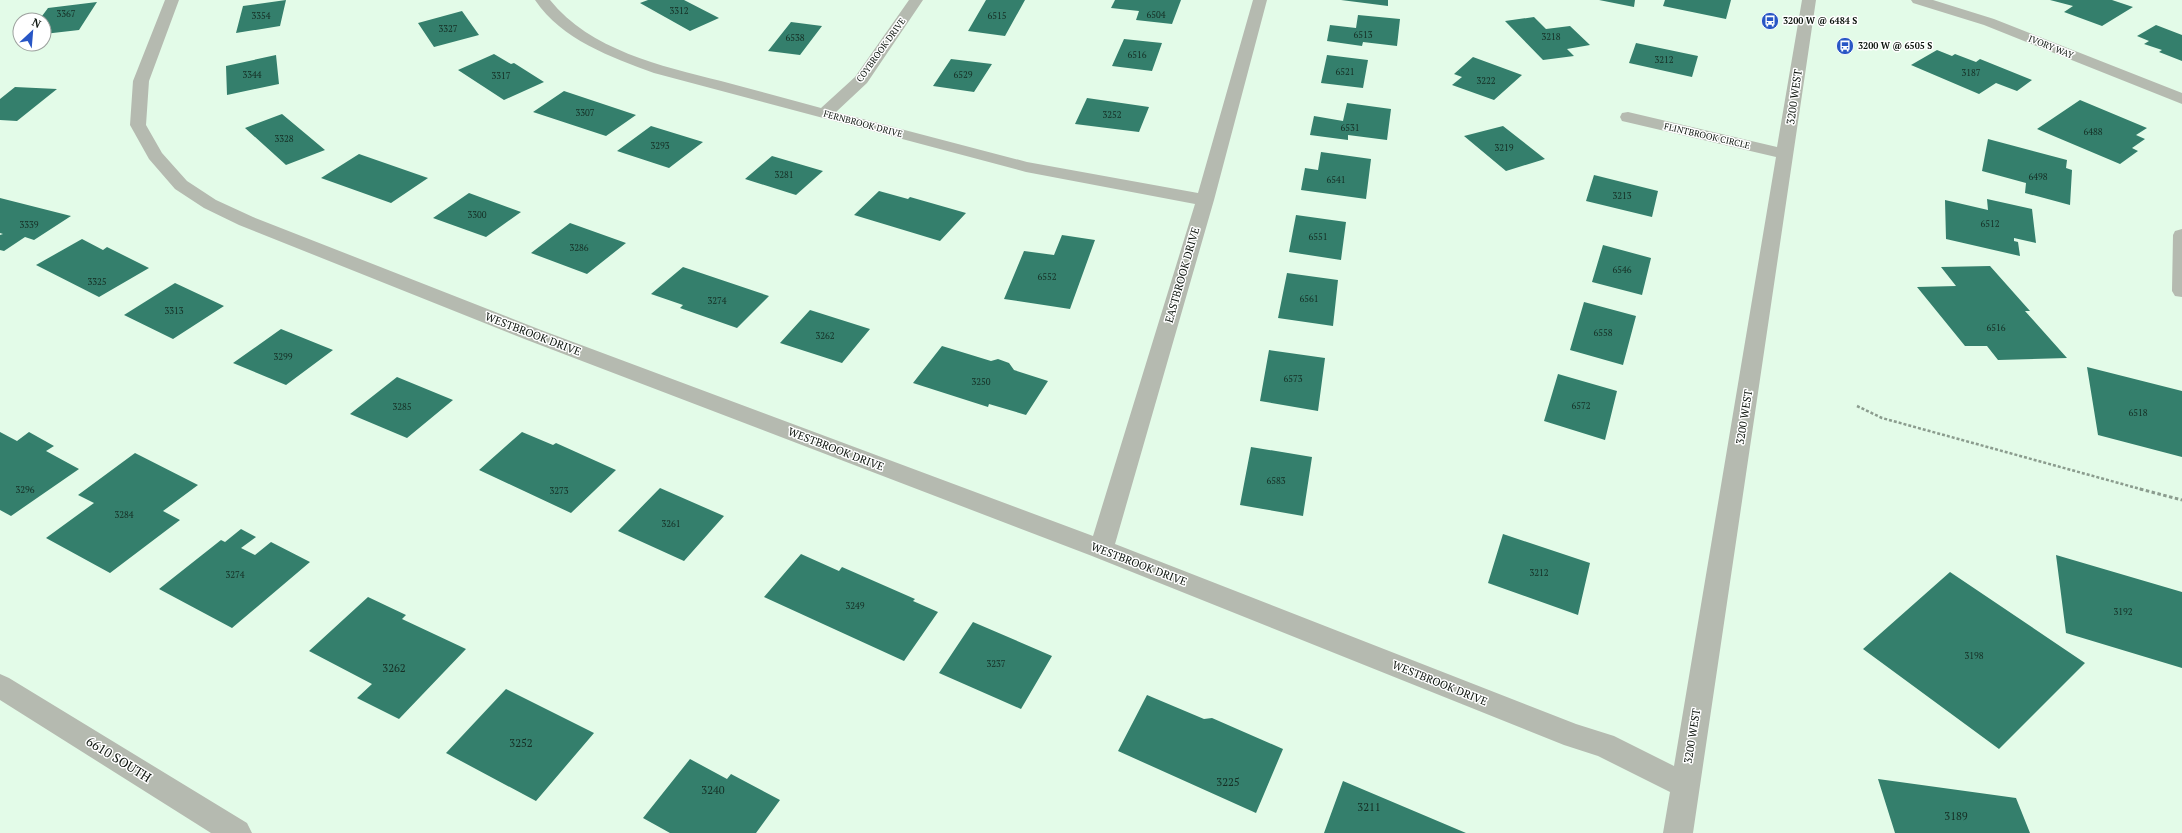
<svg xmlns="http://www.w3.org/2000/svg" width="2182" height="833" font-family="'PT Serif',serif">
<rect width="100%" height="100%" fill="#e3fbe8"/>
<path fill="#347f6c" d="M286,0L280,26L236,33L243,6Z
M648,0H684L719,18L690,31L640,3Z
M986,0H1025L1005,36L968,31Z
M1115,0H1181L1172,24L1136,20L1139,11L1111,8Z
M1341,0H1388V6Z
M1599,0H1635L1634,7Z
M1665,0H1731L1726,19L1663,6Z
M2050,0H2112L2133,7L2102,26L2064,12L2073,6Z
M97,2L79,30L44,34V20H39L48,8Z
M462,11L479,35L434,47L418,23Z
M1358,15L1400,19L1397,46L1363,42L1362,46L1327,41L1330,25L1356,28Z
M1534,17L1546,29L1570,26L1590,45L1567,49L1574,56L1543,60L1505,21Z
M791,22L822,26L800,55L768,51Z
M2156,25L2182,35V61L2159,52L2162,50L2144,44L2149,41L2137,36Z
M1124,39L1162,43L1152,71L1112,66Z
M1636,43L1698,56L1692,77L1629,63Z
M1937,50L1952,56L1955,54L1976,62L1980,59L2032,80L2017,91L1996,83L1979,94L1911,65Z
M494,54L511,64L514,63L544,82L504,100L458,70Z
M276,55L279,84L227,95L226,66Z
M1327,55L1368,60L1363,88L1321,83Z
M1473,57L1522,75L1494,100L1452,85L1462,77L1454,74Z
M951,59L992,64L974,92L933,86Z
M15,87L57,89L17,121L0,120V99Z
M564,91L636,115L606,136L533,112Z
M1087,98L1149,107L1139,132L1075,124Z
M2080,100L2147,128L2136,135L2145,139L2132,148L2138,151L2120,164L2037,129Z
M1347,103L1391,109L1387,140L1348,135V140L1310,135L1314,116L1343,121Z
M282,114L325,150L286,165L245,128Z
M651,126L703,142L669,168L617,151Z
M1503,126L1545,159L1506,171L1464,136Z
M1988,139L2067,160L2066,168L2072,170L2070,205L2025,193L2026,183L1982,171Z
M1321,152L1371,159L1366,199L1301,190L1305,168L1318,170Z
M359,154L428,178L391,203L321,178Z
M772,156L823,171L796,195L745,179Z
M1594,175L1658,191L1652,217L1586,201Z
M879,191L908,199L910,197L966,213L940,241L854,215Z
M469,193L521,212L486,237L433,218Z
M0,198L71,216L34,240L25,237L4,251L0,250V235L3,234L0,233Z
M1987,199L2032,209L2036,243L2014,238V241L2018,242L2020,256L1946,239L1945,200L1988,210Z
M1296,215L1346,222L1341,260L1289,252Z
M570,223L626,243L587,274L531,253Z
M1062,235L1095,240L1070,309L1004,299L1024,251L1054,255Z
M82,239L103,250L107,247L149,268L99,297L36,265Z
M1603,245L1651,258L1642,295L1592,282Z
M1990,266L2030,311H2025L2067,358L1998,360L1987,346H1965L1917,287L1956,286L1941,267Z
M683,267L769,296L737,328L680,308L683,305L651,294Z
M1287,273L1338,280L1333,326L1278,318Z
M175,283L224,306L173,339L124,315Z
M1584,302L1636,316L1623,365L1570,350Z
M810,310L870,329L842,363L780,343Z
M281,329L333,350L286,385L233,363Z
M942,346L991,361L998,359L1009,363L1014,370L1048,381L1026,415L989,404L988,407L913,383Z
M1269,350L1325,358L1318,411L1260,401Z
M2087,367L2182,391V457L2098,435Z
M1558,374L1617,391L1605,440L1544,421Z
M397,377L453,400L407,438L350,414Z
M0,432L17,441L29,432L54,446L46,451L79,469L11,516L0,510Z
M522,432L553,445L556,443L616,470L571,513L479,470Z
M1251,447L1312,457L1303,516L1240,505Z
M135,453L198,485L163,511L180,520L110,573L46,538L94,503L78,495Z
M660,488L724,516L684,561L618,531Z
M241,529L256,537L241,548L255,555L271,542L310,562L232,628L159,589L221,540L225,542Z
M1503,534L1590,563L1578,615L1488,583Z
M801,554L839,571L842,567L915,599L913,601L938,612L904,661L764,597Z
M2056,555L2182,592V668L2066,633Z
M1950,572L2085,663L1999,749L1863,649Z
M368,597L406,615L402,619L466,649L399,719L357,698L372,684L309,651Z
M973,622L1052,656L1021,709L939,673Z
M506,689L594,733L536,801L446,753Z
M1147,695L1204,719L1212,718L1283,749L1256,813L1118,751Z
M690,759L727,779L731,774L780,800L756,833H670L643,818Z
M1878,779L2016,798L2030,833H1895Z
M1343,781L1466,833H1324Z"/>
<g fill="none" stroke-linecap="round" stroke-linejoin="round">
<path stroke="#8b9c8e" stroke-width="2.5" stroke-dasharray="3 2" stroke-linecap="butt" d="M1857,406L1882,418L2144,490"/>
<path stroke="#8b9c8e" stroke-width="3" stroke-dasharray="3.5 2.5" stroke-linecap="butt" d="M2140,489L2182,500"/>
<path fill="#b5bab0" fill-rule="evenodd" d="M165,0H179L149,81L146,125L162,153L187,181L216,200L253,217L541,330L1093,536L1195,204L1026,172L654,73C611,57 562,40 535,0H550C590,50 661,66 721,81C754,90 788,99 821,108L855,77L909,0H923L867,83L836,112L1027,162L1198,193L1253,0H1267L1214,200L1115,544L1576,724L1614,736L1674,766L1776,157L1622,121L1620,117L1622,113L1628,112L1777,147L1802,0H1816L1693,833H1663L1670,792L1598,756L1564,745L1092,556L527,340L239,225L204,208L175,189L149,159L130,125L133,81Z
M1911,0H1933L1994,19L2182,93V104L1984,25L1913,3Z
M2182,229V297L2175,296L2172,291L2173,235L2175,231Z
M0,674L9,678L247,823L252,833H211L0,700Z"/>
</g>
<defs>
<symbol id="bus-disc" viewBox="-11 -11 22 22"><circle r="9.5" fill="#2856c5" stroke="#fff"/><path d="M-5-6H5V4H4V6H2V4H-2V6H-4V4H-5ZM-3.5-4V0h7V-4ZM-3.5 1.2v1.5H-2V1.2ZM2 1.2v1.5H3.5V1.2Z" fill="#fff"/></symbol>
</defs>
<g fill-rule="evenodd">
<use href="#bus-disc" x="1760" y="11" width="20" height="20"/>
<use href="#bus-disc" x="1835" y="36" width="20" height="20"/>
</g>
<g text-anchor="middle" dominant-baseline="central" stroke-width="3" stroke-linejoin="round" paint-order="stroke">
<g font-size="9" fill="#152e24">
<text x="679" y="11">3312</text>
<text x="66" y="14">3367</text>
<text x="1156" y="15">6504</text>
<text x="261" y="16">3354</text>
<text x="997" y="16">6515</text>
<text x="448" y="29">3327</text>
<text x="1363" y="35">6513</text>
<text x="1551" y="37">3218</text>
<text x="795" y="38">6538</text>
<text x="1137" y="55">6516</text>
<text x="1664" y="60">3212</text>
<text x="1345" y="72">6521</text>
<text x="1971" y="73">3187</text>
<text x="252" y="75">3344</text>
<text x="963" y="75">6529</text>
<text x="501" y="76">3317</text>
<text x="1486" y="81">3222</text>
<text x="585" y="113">3307</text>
<text x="1112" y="115">3252</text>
<text x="1350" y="128">6531</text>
<text x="2093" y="132">6488</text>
<text x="284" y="139">3328</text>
<text x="660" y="146">3293</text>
<text x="1504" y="148">3219</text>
<text x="784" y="175">3281</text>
<text x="2038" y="177">6498</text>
<text x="1336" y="180">6541</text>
<text x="1622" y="196">3213</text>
<text x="477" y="215">3300</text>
<text x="1990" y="224">6512</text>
<text x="29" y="225">3339</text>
<text x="1318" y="237">6551</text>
<text x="579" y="248">3286</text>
<text x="1622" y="270">6546</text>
<text x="1047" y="277">6552</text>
<text x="97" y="282">3325</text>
<text x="1309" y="299">6561</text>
<text x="717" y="301">3274</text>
<text x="174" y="311">3313</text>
<text x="1996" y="328">6516</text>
<text x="1603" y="333">6558</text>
<text x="825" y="336">3262</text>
<text x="283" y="357">3299</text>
<text x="1293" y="379">6573</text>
<text x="981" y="382">3250</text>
<text x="1581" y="406">6572</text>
<text x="402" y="407">3285</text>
<text x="2138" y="413">6518</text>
<text x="1276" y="481">6583</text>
<text x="25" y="490">3296</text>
<text x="559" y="491">3273</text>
<text x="124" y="515">3284</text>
<text x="671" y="524">3261</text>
<text x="1539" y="573">3212</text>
<text x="235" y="575">3274</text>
<text x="855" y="606">3249</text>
<text x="2123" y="612">3192</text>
<text x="1974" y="656">3198</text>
<text x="996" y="664">3237</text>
</g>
<g font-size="9" font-weight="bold" fill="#0b130c" stroke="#fff" text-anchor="start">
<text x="1783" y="21">3200 W @ 6484 S</text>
<text x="1858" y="46">3200 W @ 6505 S</text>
</g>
<g font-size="9" fill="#0b130c" stroke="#fff">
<text transform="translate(2051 47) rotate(22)">IVORY WAY</text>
<text transform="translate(881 50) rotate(-54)">COYBROOK DRIVE</text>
<text transform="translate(863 124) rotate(15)">FERNBROOK DRIVE</text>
<text transform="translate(1707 136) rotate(13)">FLINTBROOK CIRCLE</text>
</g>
<g font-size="11" fill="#0b130c" stroke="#fff">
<text transform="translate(1794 97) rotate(-82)">3200 WEST</text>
<text transform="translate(1182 275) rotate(-74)">EASTBROOK DRIVE</text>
<text transform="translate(533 334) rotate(21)">WESTBROOK DRIVE</text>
<text transform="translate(1744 417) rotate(-81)">3200 WEST</text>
<text transform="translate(836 449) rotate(21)">WESTBROOK DRIVE</text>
<text transform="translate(1139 564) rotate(21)">WESTBROOK DRIVE</text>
<text transform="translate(1440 683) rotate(22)">WESTBROOK DRIVE</text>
<text transform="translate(1692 736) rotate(-81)">3200 WEST</text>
</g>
<g font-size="11" fill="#152e24">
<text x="394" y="668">3262</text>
<text x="521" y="743">3252</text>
<text x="1228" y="782">3225</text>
<text x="713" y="790">3240</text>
<text x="1369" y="807">3211</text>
<text x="1956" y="816">3189</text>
</g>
<g font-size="13" fill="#0b130c" stroke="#fff">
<text transform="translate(119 759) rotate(32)">6610 SOUTH</text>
</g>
</g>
<g transform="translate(32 32) rotate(26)"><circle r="19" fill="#ffffff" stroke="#9da19e"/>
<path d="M0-3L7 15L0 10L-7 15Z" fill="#2856c5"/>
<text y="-6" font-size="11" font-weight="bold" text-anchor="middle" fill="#0b130c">N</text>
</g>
</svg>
